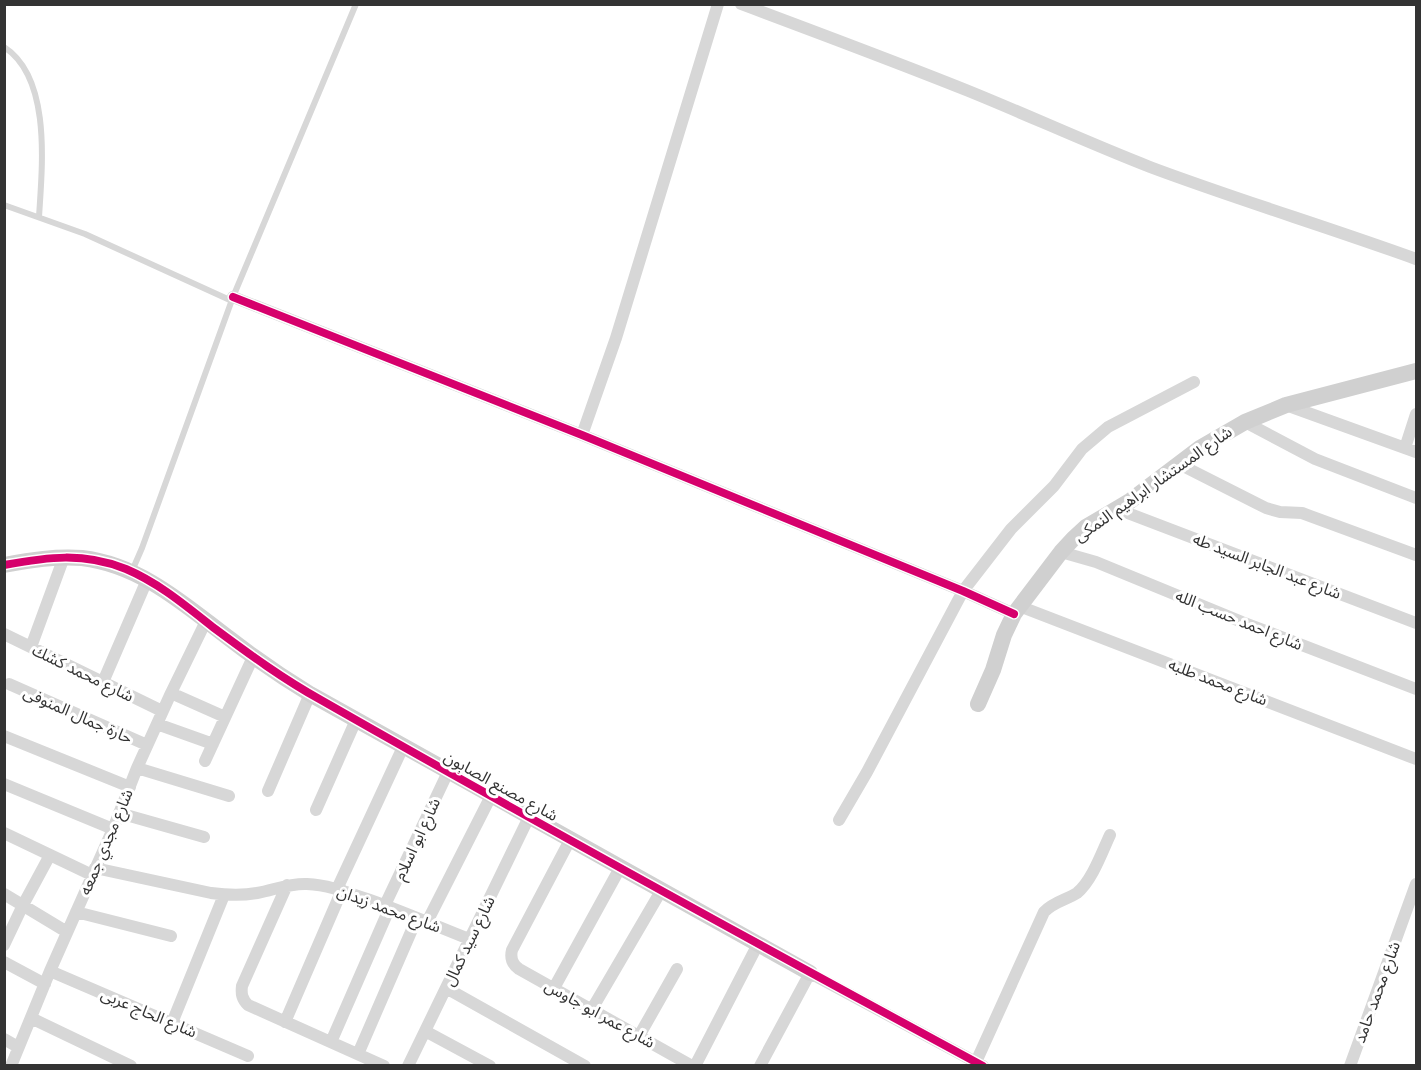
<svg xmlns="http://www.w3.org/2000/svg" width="1421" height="1070" font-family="Figtree,'Noto Sans Arabic',sans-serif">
<rect width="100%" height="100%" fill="#fff"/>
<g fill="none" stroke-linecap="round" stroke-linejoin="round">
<path stroke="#d7d7d7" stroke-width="6" d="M4,47C52,78 42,168 39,217
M4,205L85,234L232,301
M132,571L142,548L233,297L356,4"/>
<path stroke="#d7d7d7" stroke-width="12" d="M741,4C816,32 891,60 966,90C1028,115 1088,143 1150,167C1238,200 1328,227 1416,259
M233,297L582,435L963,591L1014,614
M1286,405L1416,452
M1245,422L1315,459L1416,498
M582,435L616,338L718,4
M1405,448L1416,414
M1179,464L1266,508L1280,512L1302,513L1416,555
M1117,509L1416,623
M1061,552L1096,562L1242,622L1416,689
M1019,606L1416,759
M4,634L162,711
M31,647L64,557
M103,682L147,580
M9,684L147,745
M171,693L225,717
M157,724L213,744
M4,736L130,787
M205,761L253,657
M137,768L229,796
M4,784L113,829
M268,791L310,694
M316,810L356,720
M119,813L204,837
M839,820L867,772L963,591L1011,529L1054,486L1082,449L1108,427L1194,382
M4,833L92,875
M570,840L512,950C510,958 512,964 519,969L692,1066
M95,868L211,893C226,895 241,896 257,893C274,890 290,883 307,884C329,885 349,893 370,900C404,912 436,926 469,939
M287,885L242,986C241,994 242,999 248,1005L384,1066
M337,889L403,747
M4,894L67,932
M385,905L448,772
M76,912L171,936
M427,922L491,796
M4,945L23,905L50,855
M4,962L45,984
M50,971L248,1056
M446,988L585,1066
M554,988L620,868
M592,1009L661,891
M31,1018L131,1066
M285,1022L342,890
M172,1023L224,895
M425,1031L490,1066
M639,1036L677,969
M4,1039L18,1047
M331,1042L390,907
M358,1054L417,918
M976,1062L1044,912C1053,902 1066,900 1077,893C1092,881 1102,852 1110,835
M11,1066L50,971L113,829L137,768L171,693L206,621
M408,1066L529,817
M695,1066L758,944
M760,1066L810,973L983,1066
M1350,1066L1416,884"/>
<path stroke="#d0d0d0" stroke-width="16" d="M4,565C31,560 56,556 82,558C141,565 185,605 230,639C256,659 282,677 310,694L810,973
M978,704L993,670L1004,635L1014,614L1061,552L1073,539L1086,527L1130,501L1200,448L1245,422L1286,405L1416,371"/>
<defs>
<path id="cycleway" d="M233,297L582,435L963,591L1014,614
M4,565C48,557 83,552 126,569C159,583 186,606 214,628C249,654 283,679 321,700C540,825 761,946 983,1066"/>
</defs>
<use href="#cycleway" stroke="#fff" stroke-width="11"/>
<use href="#cycleway" stroke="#d6006c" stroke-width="8"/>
</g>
<g text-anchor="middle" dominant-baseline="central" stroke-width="6" stroke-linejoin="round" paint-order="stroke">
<g font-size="16" fill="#333" stroke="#fff">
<text transform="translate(1153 484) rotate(-35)">شارع المستشار ابراهيم النمكى</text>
<text transform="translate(1267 566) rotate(21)">شارع عبد الجابر السيد طه</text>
<text transform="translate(1239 620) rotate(22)">شارع احمد حسب الله</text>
<text transform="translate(83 673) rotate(26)">شارع محمد كشك</text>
<text transform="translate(1218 682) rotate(21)">شارع محمد طلبه</text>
<text transform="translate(78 715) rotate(24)">حارة جمال المنوفى</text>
<text transform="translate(501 786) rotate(29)">شارع مصنع الصابون</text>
<text transform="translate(417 839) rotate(-65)">شارع ابو اسلام</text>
<text transform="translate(106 842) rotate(-67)">شارع مجدي جمعه</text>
<text transform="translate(389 909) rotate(20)">شارع محمد زيدان</text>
<text transform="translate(469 941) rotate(-64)">شارع سيد كمال</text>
<text transform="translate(1377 992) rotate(-70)">شارع محمد حامد</text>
<text transform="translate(149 1013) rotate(23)">شارع الحاج عربى</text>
<text transform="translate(600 1014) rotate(29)">شارع عمر ابو جاوس</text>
</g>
</g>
<rect width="1421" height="1070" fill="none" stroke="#333333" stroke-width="12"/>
</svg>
